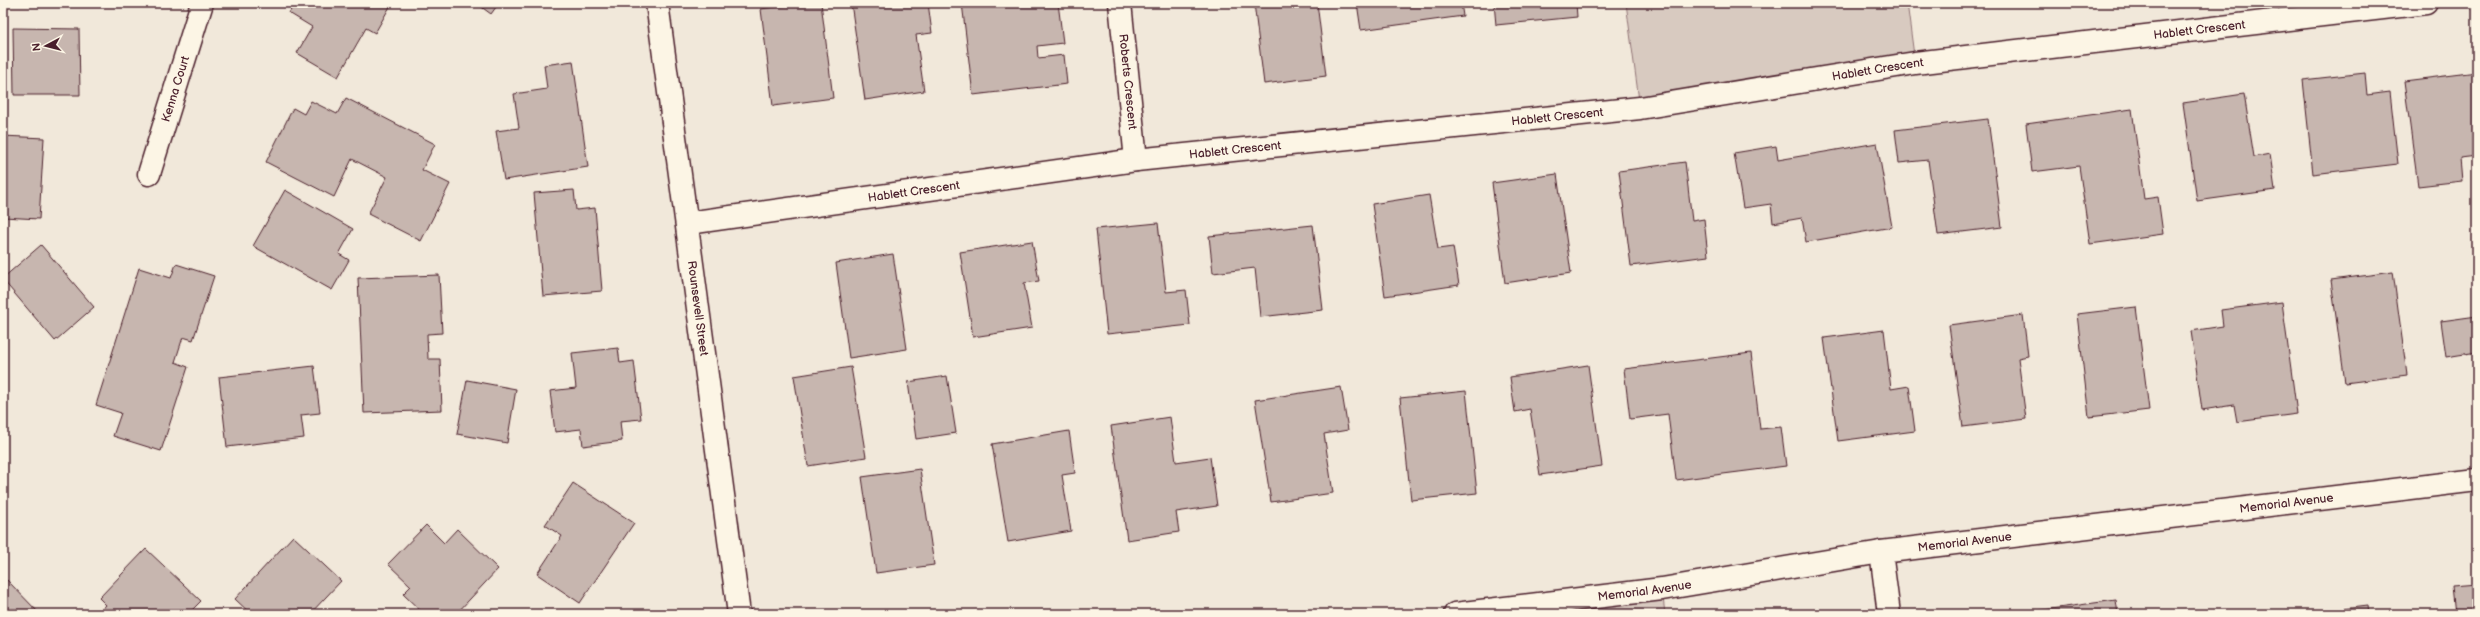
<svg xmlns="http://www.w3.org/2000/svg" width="2480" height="617" font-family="'Balsamiq Sans',sans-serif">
<rect width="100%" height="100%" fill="#f1e8da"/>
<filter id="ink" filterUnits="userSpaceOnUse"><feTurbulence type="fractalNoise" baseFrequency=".025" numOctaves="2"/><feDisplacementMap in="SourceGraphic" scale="8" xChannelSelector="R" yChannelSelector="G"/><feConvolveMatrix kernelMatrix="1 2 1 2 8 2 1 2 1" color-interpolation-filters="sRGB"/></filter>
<g filter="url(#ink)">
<path fill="#d8cac0" stroke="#917476" d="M1626,3H1907L1915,63L1640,108Z
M1662,589L1665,614H1455Z"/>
<path fill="#c7b6af" stroke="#4a1f2b" d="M295,3H392L375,33L366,28L338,77L297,53L312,27L289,13Z
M476,3H499L491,14Z
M804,3H821L833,98L773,106L761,9Z
M851,3H928L932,33L916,35L924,91L865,100Z
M962,3H1058L1063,43L1037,46L1038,58L1064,55L1067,84L973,95Z
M1254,3H1317L1326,76L1264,84Z
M1357,3H1461L1463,16L1361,30Z
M1494,3H1576L1577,17L1496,25Z
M13,28L79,29L80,95H14Z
M573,61L588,167L504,180L496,131L519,128L514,94L547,89L544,65Z
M2477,72V156L2460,158L2462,181L2418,186L2404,81Z
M2365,73L2367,95L2390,92L2398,164L2313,174L2303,80Z
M2244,94L2254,157L2270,154L2275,190L2197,201L2183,103Z
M346,98L435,144L422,170L450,184L421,241L368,214L387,177L352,159L334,197L266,162L293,108L304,114L311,101L337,114Z
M2132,109L2144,199L2158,197L2163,234L2090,244L2079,166L2032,172L2026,124Z
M1988,119L2002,227L1938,235L1928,160L1899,163L1895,130Z
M3,136L44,138L39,219L3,217Z
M1877,143L1892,227L1806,242L1802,218L1773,223L1771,204L1743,208L1734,153L1776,146L1778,160Z
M1685,162L1692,221L1704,219L1708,256L1631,266L1619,171Z
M1557,174L1571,273L1505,283L1492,183Z
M285,190L353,229L339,254L349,260L332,290L253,246Z
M574,190L576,210L595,208L602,291L543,296L534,193Z
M1429,195L1438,249L1453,247L1459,285L1385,296L1372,204Z
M1158,223L1166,292L1186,290L1190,325L1107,334L1096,229Z
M1313,225L1323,310L1260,317L1255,268L1213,273L1209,236Z
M1032,241L1039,281L1024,283L1032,328L973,337L960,252Z
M41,245L94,307L55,341L3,280V278Z
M893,254L907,349L849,358L836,263Z
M176,264L214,276L193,340L183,337L175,362L188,367L161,451L113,436L121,413L96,405L139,268L171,278Z
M2393,272L2407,375L2345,383L2331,280Z
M439,275L442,333L427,334L428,359H440L442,410L364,413L358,278Z
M2282,302L2297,414L2237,422L2234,405L2202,410L2191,331L2223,326L2221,310Z
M2136,307L2149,410L2089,417L2077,314Z
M2023,315L2028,356L2018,358L2026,419L1963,427L1949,325Z
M2477,316V352L2446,357L2441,321Z
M1884,330L1891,389L1909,386L1915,431L1838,441L1824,338Z
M618,348L620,363L634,361L641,419L620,421L622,441L583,446L581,429L555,432L550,391L576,388L572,353Z
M1751,353L1760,429L1781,427L1786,466L1676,480L1668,414L1630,419L1624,369Z
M1588,365L1602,466L1540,475L1530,409L1515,412L1510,377Z
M314,366L320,413L301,415L304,438L227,447L219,377Z
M851,367L866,457L808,466L794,376Z
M947,376L956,433L916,439L908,382Z
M467,380L516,389L507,443L457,434Z
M1341,387L1348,430L1324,434L1333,493L1271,502L1255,400Z
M1466,391L1477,493L1411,500L1400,398Z
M1170,417L1176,462L1210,457L1217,506L1176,512L1179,532L1127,540L1111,426Z
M1069,431L1075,473L1062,475L1071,531L1008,542L992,444Z
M920,469L934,565L876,573L862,477Z
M573,483L634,523L580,603L537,574L562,536L545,525Z
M426,525L444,543L457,529L498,569L456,614H424L403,594L411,586L388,564Z
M293,536L341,581L310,614H251L235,599Z
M146,549L201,601L188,614H98L106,605L99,598Z
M7,580L40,614H3V584Z
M2477,584V614H2455L2452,586Z
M2116,600L2118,614H2036V611Z
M2367,606L2368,614H2310L2309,613Z"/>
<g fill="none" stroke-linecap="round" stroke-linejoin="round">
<defs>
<g id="minor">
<path id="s1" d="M657,3L739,614"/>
<path id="s2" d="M1120,3L1136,160"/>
<path id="s3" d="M149,174L202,3"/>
<path id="s4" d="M688,223L1136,160L1640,108L1915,63L2426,3"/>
<path d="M1881,552L1889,614"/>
<path id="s5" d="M1455,614L1662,589L1881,552L2477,480"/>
</g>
</defs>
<use href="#minor" stroke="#4a1f2b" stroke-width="25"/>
<use href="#minor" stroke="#fcf5e5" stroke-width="22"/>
</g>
</g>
<g text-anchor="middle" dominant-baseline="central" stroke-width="3" stroke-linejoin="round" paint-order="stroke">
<g font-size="12" fill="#4a1f2b" stroke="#fcf5e5">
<text stroke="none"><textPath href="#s4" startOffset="1524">Hablett Crescent</textPath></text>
<text stroke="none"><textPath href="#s4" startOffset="1200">Hablett Crescent</textPath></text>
<text stroke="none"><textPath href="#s2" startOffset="79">Roberts Crescent</textPath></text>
<text stroke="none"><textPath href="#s3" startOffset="89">Kenna Court</textPath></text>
<text stroke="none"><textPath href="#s4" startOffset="876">Hablett Crescent</textPath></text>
<text stroke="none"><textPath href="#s4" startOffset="552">Hablett Crescent</textPath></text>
<text stroke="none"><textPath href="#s4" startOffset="228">Hablett Crescent</textPath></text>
<text stroke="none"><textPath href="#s1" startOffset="308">Rounsevell Street</textPath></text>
<text stroke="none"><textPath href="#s5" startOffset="839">Memorial Avenue</textPath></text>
<text stroke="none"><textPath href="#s5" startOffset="515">Memorial Avenue</textPath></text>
<text stroke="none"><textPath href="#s5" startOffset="191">Memorial Avenue</textPath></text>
</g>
</g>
<rect width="2480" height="617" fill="none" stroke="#fcf5e5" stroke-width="16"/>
<rect x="8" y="8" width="2464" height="601" fill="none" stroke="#4a1f2b" stroke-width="1.5" filter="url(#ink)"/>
<g transform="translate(46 46) rotate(263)" stroke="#fcf5e5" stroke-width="3" paint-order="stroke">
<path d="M0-3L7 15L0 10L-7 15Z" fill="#4a1f2b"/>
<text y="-6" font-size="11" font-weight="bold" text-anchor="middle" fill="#4a1f2b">N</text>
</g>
</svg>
